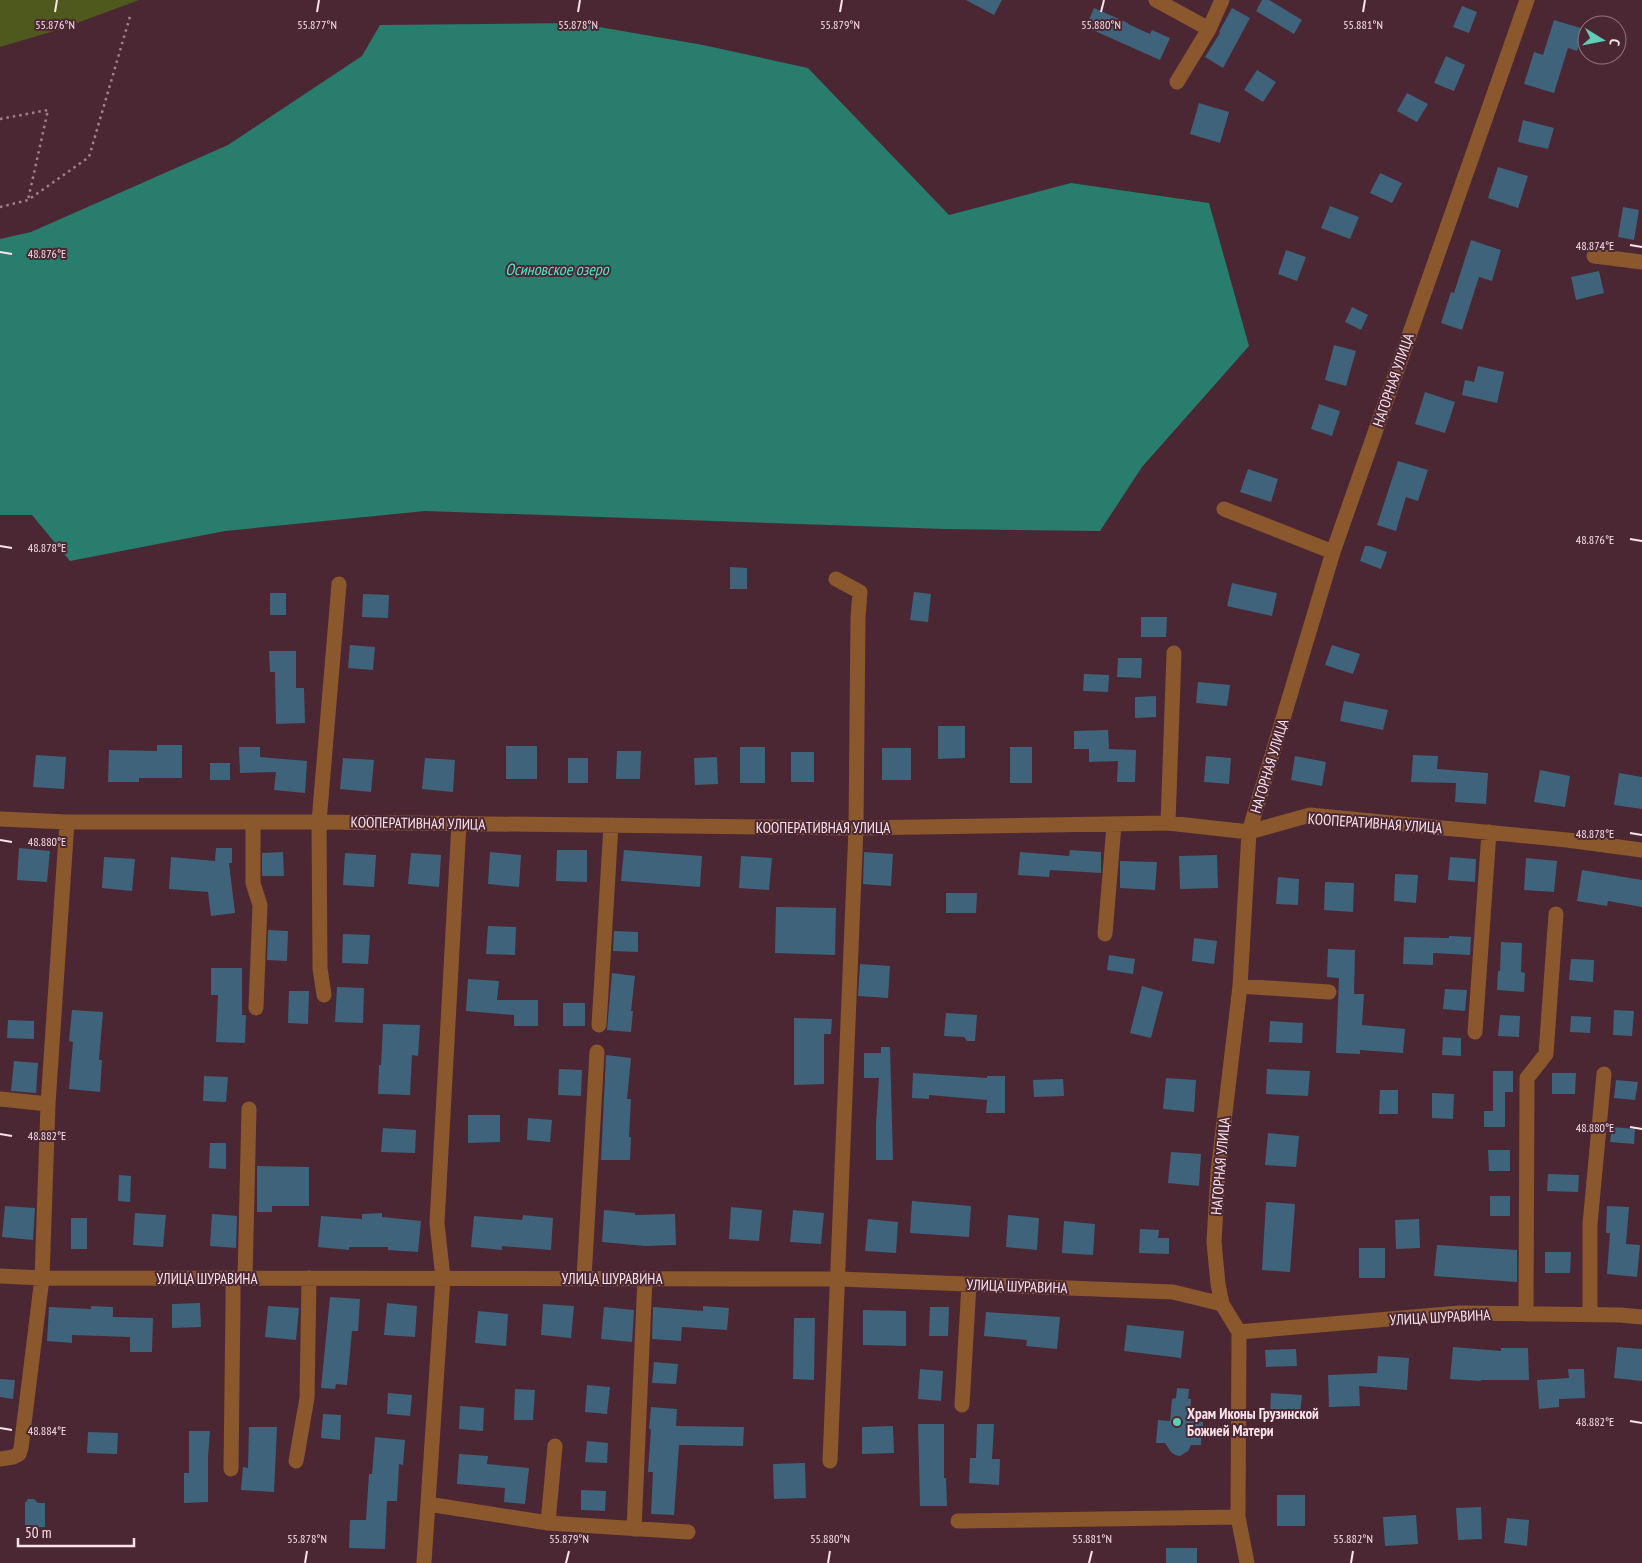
<svg xmlns="http://www.w3.org/2000/svg" width="1642" height="1563" font-family="'PT Sans Narrow',sans-serif">
<rect width="100%" height="100%" fill="#4b2734"/>
<path fill="#4f591d" d="M0,0H139L61,29L0,47Z"/>
<path fill="#297d6d" d="M576,23L703,45L808,68L949,215L1071,183L1209,203L1249,346L1142,467L1100,531L945,529L425,511L225,531L70,561L32,515H0V239L31,232L228,145L362,56L380,25Z"/>
<path fill="#3e637b" d="M966,0H1002L994,15Z
M1262,0H1269L1302,20L1294,34L1256,11Z
M1462,6L1477,12L1469,33L1453,27Z
M1094,8L1128,23V24L1150,34L1152,30L1170,38L1160,60L1086,27Z
M1232,8L1250,18L1223,68L1205,57L1220,33L1219,32Z
M1554,20L1584,29L1577,51L1568,48L1554,93L1524,84L1534,52L1543,55Z
M1446,56L1465,65L1454,91L1434,83Z
M1257,70L1276,82L1263,102L1244,90Z
M1407,93L1428,104L1417,122L1397,111Z
M1199,103L1229,112L1220,143L1190,134Z
M1523,120L1554,128L1548,149L1518,142Z
M1498,167L1528,176L1518,208L1488,198Z
M1380,173L1402,183L1392,203L1370,193Z
M1330,206L1359,217L1350,239L1321,228Z
M1623,207L1639,210L1634,240L1618,237Z
M1471,240L1501,250L1492,281L1479,277L1462,330L1441,323L1451,292L1454,293Z
M1286,250L1306,257L1297,281L1278,274Z
M1599,271L1604,293L1576,300L1571,277Z
M1352,307L1368,315L1361,330L1345,322Z
M1334,345L1356,351L1346,386L1325,380Z
M1478,366L1504,372L1497,403L1462,395L1465,380L1474,382Z
M1425,392L1455,402L1445,433L1415,424Z
M1319,404L1340,411L1332,436L1311,429Z
M1398,461L1428,470L1418,501L1406,497L1396,531L1377,525Z
M1248,469L1278,479L1271,502L1240,492Z
M1365,546H1370L1387,552L1381,569L1360,561Z
M730,567L747,568V589H730Z
M1232,583L1277,593L1272,616L1227,606Z
M914,592L931,594L928,622L910,620Z
M270,593H286V615H270Z
M363,594L389,595L388,618L362,617Z
M1141,617H1167L1166,637H1141Z
M350,645L375,647L373,670L348,668Z
M1332,645L1360,654L1353,674L1325,665Z
M269,651H296V688H304L305,723L276,724L275,672H270Z
M1118,658H1142L1141,678L1117,677Z
M1084,674L1109,675L1108,692L1083,691Z
M1198,682L1230,685L1227,706L1196,703Z
M1156,696V717L1135,718V697Z
M1344,701L1388,710L1383,730L1340,721Z
M938,726H965V758L938,759Z
M1108,730L1109,749L1136,750L1135,782H1117L1118,761L1089,762V749H1074V731Z
M157,745H182V778H139V782H108L109,750L157,751Z
M506,746H537V779H506Z
M239,747H260V757L307,761L305,793L274,790L276,772L240,773Z
M740,747H765V783H740Z
M1010,747H1032V783H1010Z
M882,748H911V780H882Z
M617,751H641L640,779H616Z
M791,752H814V782H791Z
M36,755L66,757L64,789L33,787Z
M1413,755L1438,756L1437,769L1488,773L1486,804L1455,802L1456,783L1411,782Z
M1206,756L1231,758L1229,784L1204,782Z
M1295,756L1326,762L1322,786L1291,780Z
M717,757L718,784L695,785L694,758Z
M343,758L374,760L371,792L340,789Z
M425,758L455,760L453,792L422,789Z
M568,758H588V783H568Z
M210,763H230V780H210Z
M1540,770L1570,776L1565,807L1534,802Z
M1619,773L1642,777V809L1614,805Z
M19,848L50,851L47,882L17,880Z
M216,848H232V863H229L235,913L211,916L208,892L169,889L171,857L215,861Z
M557,850H587V882L556,881Z
M624,850L702,856L700,887L621,881Z
M1070,850L1101,852V873L1050,870L1049,877L1018,875L1020,852L1069,856Z
M283,852L284,876H262V853Z
M490,852L521,855L519,887L488,884Z
M864,852L893,854L891,886L863,884Z
M345,853L376,855L374,887L343,885Z
M411,853L441,855L439,887L408,884Z
M1217,855L1218,888L1180,889L1179,856Z
M741,856L772,858L769,890L739,888Z
M104,857L135,859L132,891L102,888Z
M1450,857L1476,859L1475,882L1448,880Z
M1526,858L1557,861L1554,892L1524,890Z
M1120,861L1157,862L1155,890L1120,888Z
M1582,870L1642,880V907L1608,901L1607,906L1577,901Z
M1395,874L1418,875L1416,903L1394,901Z
M1278,877L1299,879L1298,905L1276,904Z
M1325,882L1354,883L1353,912L1324,910Z
M946,893H977L976,913H946Z
M776,907L836,908L835,955L775,953Z
M488,926L516,927L515,955L486,954Z
M268,930L288,931L287,961L267,960Z
M614,931L638,932V952L613,951Z
M343,934L370,935L368,964L342,963Z
M1449,936L1471,937L1470,955L1433,953V965L1403,964L1404,937L1449,938Z
M1194,938L1217,941L1214,964L1192,961Z
M1501,942L1522,943L1521,972L1525,973L1524,992L1497,990L1498,971H1500Z
M1328,949L1355,950L1354,994H1364L1362,1025L1405,1029L1403,1053L1360,1050V1054L1336,1053L1339,978L1327,977Z
M1109,955L1135,959L1133,974L1107,970Z
M1571,959L1594,960L1593,982L1569,980Z
M860,964L890,966L888,998L858,996Z
M211,968H242V1015H246L245,1043L216,1042L218,995H211Z
M612,973L635,976L631,1011H633L631,1032L607,1030Z
M468,979L499,981L497,1000H538V1026H514V1015L466,1011Z
M1142,986L1163,992L1151,1038L1130,1033Z
M337,987L364,988L363,1023L335,1022Z
M1445,989L1467,990L1465,1011L1443,1009Z
M289,991H309L308,1024L288,1023Z
M563,1003H585V1026H563Z
M72,1010L103,1012L99,1060H102L100,1092L69,1089L73,1042L69,1041Z
M1614,1010L1634,1011L1632,1036L1613,1035Z
M946,1013L977,1015L975,1041H967L964,1037L944,1036Z
M1500,1015L1520,1016L1519,1037L1498,1036Z
M1571,1016L1591,1017L1590,1033L1570,1032Z
M794,1018L832,1019L831,1034H824V1084L794,1085Z
M8,1020L34,1021V1039L7,1038Z
M1270,1021L1303,1023L1302,1043L1269,1042Z
M383,1024L420,1025L418,1056L412,1055L410,1095L378,1094L379,1065H381Z
M1443,1037L1461,1038V1056L1442,1055Z
M881,1047H890L893,1160H876V1123L879,1078H864V1053H881Z
M606,1055L631,1058L627,1099H631L629,1137H631L630,1160H601Z
M14,1061L38,1063L36,1093L11,1091Z
M559,1069L582,1070L581,1096L558,1095Z
M1267,1069L1310,1071L1308,1096L1266,1094Z
M1493,1071H1513V1092H1505V1127H1484V1111H1493Z
M913,1073L987,1078V1076H1005V1113H986L987,1100L929,1095V1099L912,1098Z
M1552,1073H1576L1575,1094H1552Z
M204,1076L228,1077L226,1102L203,1101Z
M1166,1078L1196,1080L1194,1112L1163,1109Z
M1063,1079L1064,1096L1034,1097L1033,1080Z
M1616,1080L1638,1082L1635,1100L1614,1098Z
M1380,1090H1398V1114H1379Z
M1432,1093L1454,1094L1453,1119L1432,1118Z
M468,1115H500V1142L468,1143Z
M528,1118L552,1120L550,1142L527,1140Z
M1612,1127L1635,1129L1634,1144L1610,1142Z
M383,1128L416,1130L415,1153L381,1152Z
M1268,1133L1299,1136L1296,1167L1265,1165Z
M210,1143H226V1169L209,1168Z
M1488,1150H1510V1171H1489Z
M1171,1152L1201,1154L1199,1186L1168,1183Z
M257,1166L309,1167V1206H272V1212H257Z
M1548,1174L1579,1175L1578,1192L1547,1191Z
M119,1175L131,1176L130,1202L118,1201Z
M1490,1196H1510V1216H1490Z
M912,1201L971,1206L969,1237L910,1233Z
M1266,1202L1295,1204L1290,1272L1262,1270Z
M5,1206L35,1208L33,1240L2,1237Z
M1607,1206L1629,1207L1626,1244L1640,1245L1637,1277L1607,1274L1610,1233H1606Z
M731,1207L762,1210L759,1241L729,1239Z
M604,1210L635,1213V1215L675,1214L676,1245L645,1246L602,1242Z
M793,1210L824,1213L821,1244L790,1242Z
M135,1213L166,1215L163,1247L133,1245Z
M382,1213V1217L421,1221L418,1252L388,1250V1247H349V1250L318,1247L321,1216L362,1219V1214Z
M212,1214L237,1216L236,1248L210,1246Z
M523,1215L553,1218L551,1250L502,1246V1250L471,1247L474,1216L522,1220Z
M1008,1215L1039,1218L1037,1250L1006,1247Z
M71,1218H87V1249H71Z
M868,1219L898,1222L896,1253L865,1251Z
M1419,1219L1420,1248L1396,1249L1395,1220Z
M1064,1221L1095,1224L1093,1255L1062,1253Z
M1140,1229L1159,1230L1158,1238H1169V1254L1139,1253Z
M1437,1245L1517,1250V1282L1434,1276Z
M1359,1248H1385V1278H1359Z
M1545,1252H1571L1570,1273H1545Z
M330,1297L360,1299L358,1331H352L347,1385L336,1384L335,1389L321,1388Z
M200,1303L201,1327L172,1328V1304Z
M387,1303L417,1306L415,1337L384,1335Z
M543,1304L574,1306L571,1338L541,1335Z
M91,1306L113,1307V1317L153,1318L152,1352H130V1337L72,1335V1343L47,1341L49,1307L91,1309Z
M268,1306L299,1308L296,1340L265,1337Z
M703,1306L729,1308L727,1330L682,1327L681,1341L652,1339L653,1307L703,1311Z
M604,1307L634,1310L632,1342L601,1339Z
M930,1307H949L948,1336H929Z
M863,1310L906,1311V1346L863,1345Z
M478,1311L508,1314L506,1346L475,1343Z
M986,1312L1060,1317L1057,1349L1026,1346L1027,1340L984,1336Z
M794,1318H815L814,1380L793,1379Z
M1127,1325L1184,1331L1181,1358L1124,1351Z
M1453,1347L1501,1351V1348H1528L1529,1380H1481V1381L1450,1379Z
M1617,1347L1642,1349V1381L1614,1378Z
M1296,1349L1297,1366L1266,1367L1265,1350Z
M1378,1356L1409,1358L1407,1390L1359,1386L1360,1406L1329,1407L1328,1375L1377,1373Z
M654,1362L678,1364L676,1384L652,1383Z
M920,1369L943,1371L941,1401L918,1399Z
M1568,1369H1584L1585,1398L1559,1399V1407L1539,1409L1537,1380L1569,1378Z
M0,1379L15,1380L13,1399L0,1397Z
M587,1385L610,1387L607,1414L585,1412Z
M1177,1388L1189,1389L1188,1399H1191L1190,1421L1203,1422L1201,1445H1191L1188,1451L1180,1456L1175,1455L1171,1452L1165,1443H1156L1158,1420L1170,1421L1172,1399L1176,1398Z
M515,1389L535,1390L533,1420H514Z
M388,1393L412,1395L410,1416L387,1414Z
M1271,1393L1302,1395L1300,1415L1270,1412Z
M460,1406L484,1408L483,1431L459,1429Z
M651,1407L677,1409L676,1426L744,1427L743,1446L679,1445L674,1515L651,1514L653,1472H648L651,1429H649Z
M323,1414L341,1415L340,1440L321,1438Z
M918,1424H944V1478H946L947,1506H920Z
M977,1424H994L992,1459H1000L999,1485L969,1483L970,1458H976Z
M893,1426L894,1453L862,1454V1427Z
M249,1427H277L274,1492L241,1490L243,1467L248,1468Z
M189,1431H210L208,1457V1502L184,1503V1473H189Z
M88,1432L118,1433L117,1454L87,1453Z
M375,1437L405,1440L403,1465L399,1464L397,1501H387L385,1549L349,1548L350,1520H366L369,1474H372Z
M587,1441L608,1443L607,1463L585,1462Z
M459,1454L488,1456L487,1464L529,1468L525,1504L504,1502L505,1488L457,1484Z
M805,1463L806,1498L774,1499L773,1464Z
M581,1490L606,1491L605,1511L581,1510Z
M1277,1495H1305V1526H1277Z
M28,1499H34L38,1503H45V1527L25,1528V1503Z
M1481,1507L1482,1539L1458,1540L1456,1508Z
M1416,1515L1418,1544L1385,1546L1383,1517Z
M1507,1518L1529,1520L1527,1546L1504,1543Z
M1166,1548H1197V1563H1166Z"/>
<g fill="none" stroke-linecap="round" stroke-linejoin="round">
<path stroke="#a0828c" stroke-width="2.5" stroke-dasharray="2.5 4" stroke-linecap="butt" d="M0,119L48,110L28,200
M0,207L28,200L89,157L131,13"/>
<path stroke="#8b572d" stroke-width="15" d="M1156,0L1209,29
M1177,82L1209,29L1222,0
M1594,256L1642,262
M1224,509L1333,552
M0,819L67,822H319L856,828L1168,823L1249,832L1310,815L1567,840L1642,850
M253,822V883L260,905L256,1008
M1168,823L1174,653
M1105,934L1114,825
M1240,986L1329,992
M324,995L320,968L319,822L339,584
M599,1025L611,825
M1475,1032L1489,832
M0,1099L48,1104
M0,1276L42,1278L839,1279L1173,1292L1222,1304
M245,1278L249,1109
M584,1278L597,1052
M1526,1314L1527,1078L1546,1054L1556,914
M1590,1315V1224L1604,1074
M1239,1332L1459,1313L1620,1315L1642,1317
M962,1405L969,1284
M0,1459L13,1457L19,1454L21,1448L42,1278L48,1104L67,822
M296,1461L307,1398L309,1278
M830,1461L856,828L858,618L860,592L836,579
M231,1469L233,1302V1278
M428,1504L548,1523L688,1532
M958,1521L1238,1517
M548,1523L555,1446
M634,1529L645,1278
M424,1563L443,1278L437,1223L459,823
M1247,1563L1238,1517L1239,1332L1222,1304L1218,1284L1214,1242L1218,1172L1240,986L1249,832L1333,552L1527,0"/>
</g>
<path fill="none" stroke="#fde4eb" stroke-width="2" d="M55,12L57,0M317,12L319,0M578,12L580,0M840,12L842,0M1101,12L1104,0M1363,12L1365,0M1630,245L1642,247M0,252L12,254M1630,539L1642,541M0,546L12,548M1630,833L1642,835M0,840L12,842M1630,1127L1642,1129M0,1134L12,1136M1630,1421L1642,1423M0,1428L12,1430M305,1563L307,1551M566,1563L569,1551M828,1563L830,1551M1089,1563L1092,1551M1351,1563L1353,1551"/>
<circle fill="#5eceb7" stroke="#4b2734" stroke-width="2" cx="1177" cy="1422" r="5"/>
<g text-anchor="middle" dominant-baseline="central" stroke-width="4" stroke-linejoin="round" paint-order="stroke">
<g font-size="15" fill="#fde4eb" stroke="#4b2734">
<text transform="translate(1393 380) rotate(-71)">НАГОРНАЯ УЛИЦА</text>
<text transform="translate(1269 766) rotate(-73)">НАГОРНАЯ УЛИЦА</text>
<text transform="translate(418 823) rotate(1)">КООПЕРАТИВНАЯ УЛИЦА</text>
<text transform="translate(1375 823) rotate(4)">КООПЕРАТИВНАЯ УЛИЦА</text>
<text x="823" y="827">КООПЕРАТИВНАЯ УЛИЦА</text>
<text transform="translate(1220 1166) rotate(-85)">НАГОРНАЯ УЛИЦА</text>
<text x="207" y="1278">УЛИЦА ШУРАВИНА</text>
<text x="612" y="1278">УЛИЦА ШУРАВИНА</text>
<text transform="translate(1017 1286) rotate(2)">УЛИЦА ШУРАВИНА</text>
<text transform="translate(1440 1317) rotate(-3)">УЛИЦА ШУРАВИНА</text>
</g>
<g font-size="15" font-weight="bold" fill="#fde4eb" stroke="#4b2734" text-anchor="start">
<text x="1187" y="1413">Храм Иконы Грузинской<tspan x="1187" dy="17">Божией Матери</tspan></text>
</g>
<g font-size="16" font-style="italic" fill="#4de8cc" stroke="#4b2734">
<text x="557" y="269">Осиновское озеро</text>
</g>
</g>
<g font-size="12" text-anchor="middle" fill="#fde4eb" stroke="#4b2734" stroke-width="4" stroke-linejoin="round" paint-order="stroke">
<text x="55" y="29">55.876°N</text>
<text x="317" y="29">55.877°N</text>
<text x="578" y="29">55.878°N</text>
<text x="840" y="29">55.879°N</text>
<text x="1101" y="29">55.880°N</text>
<text x="1363" y="29">55.881°N</text>
<text x="1595" y="250">48.874°E</text>
<text x="47" y="258">48.876°E</text>
<text x="1595" y="544">48.876°E</text>
<text x="47" y="552">48.878°E</text>
<text x="1595" y="838">48.878°E</text>
<text x="47" y="846">48.880°E</text>
<text x="1595" y="1132">48.880°E</text>
<text x="47" y="1140">48.882°E</text>
<text x="1595" y="1426">48.882°E</text>
<text x="47" y="1435">48.884°E</text>
<text x="307" y="1543">55.878°N</text>
<text x="569" y="1543">55.879°N</text>
<text x="830" y="1543">55.880°N</text>
<text x="1092" y="1543">55.881°N</text>
<text x="1353" y="1543">55.882°N</text>
</g>
<g transform="translate(1602 40) rotate(100)"><circle r="24" fill="#4b2734" stroke="#92737d"/>
<path d="M0-4L9 19L0 12L-9 19Z" fill="#5eceb7"/>
<text y="-8" font-size="14" font-weight="bold" text-anchor="middle" fill="#fde4eb">С</text>
</g>
<path d="M18 1538v8h116v-8" fill="none" stroke="#fde4eb" stroke-width="2.5"/>
<text x="25" y="1538" font-size="15" fill="#fde4eb" stroke="#4b2734" stroke-width="4" paint-order="stroke">50 m</text>
</svg>
